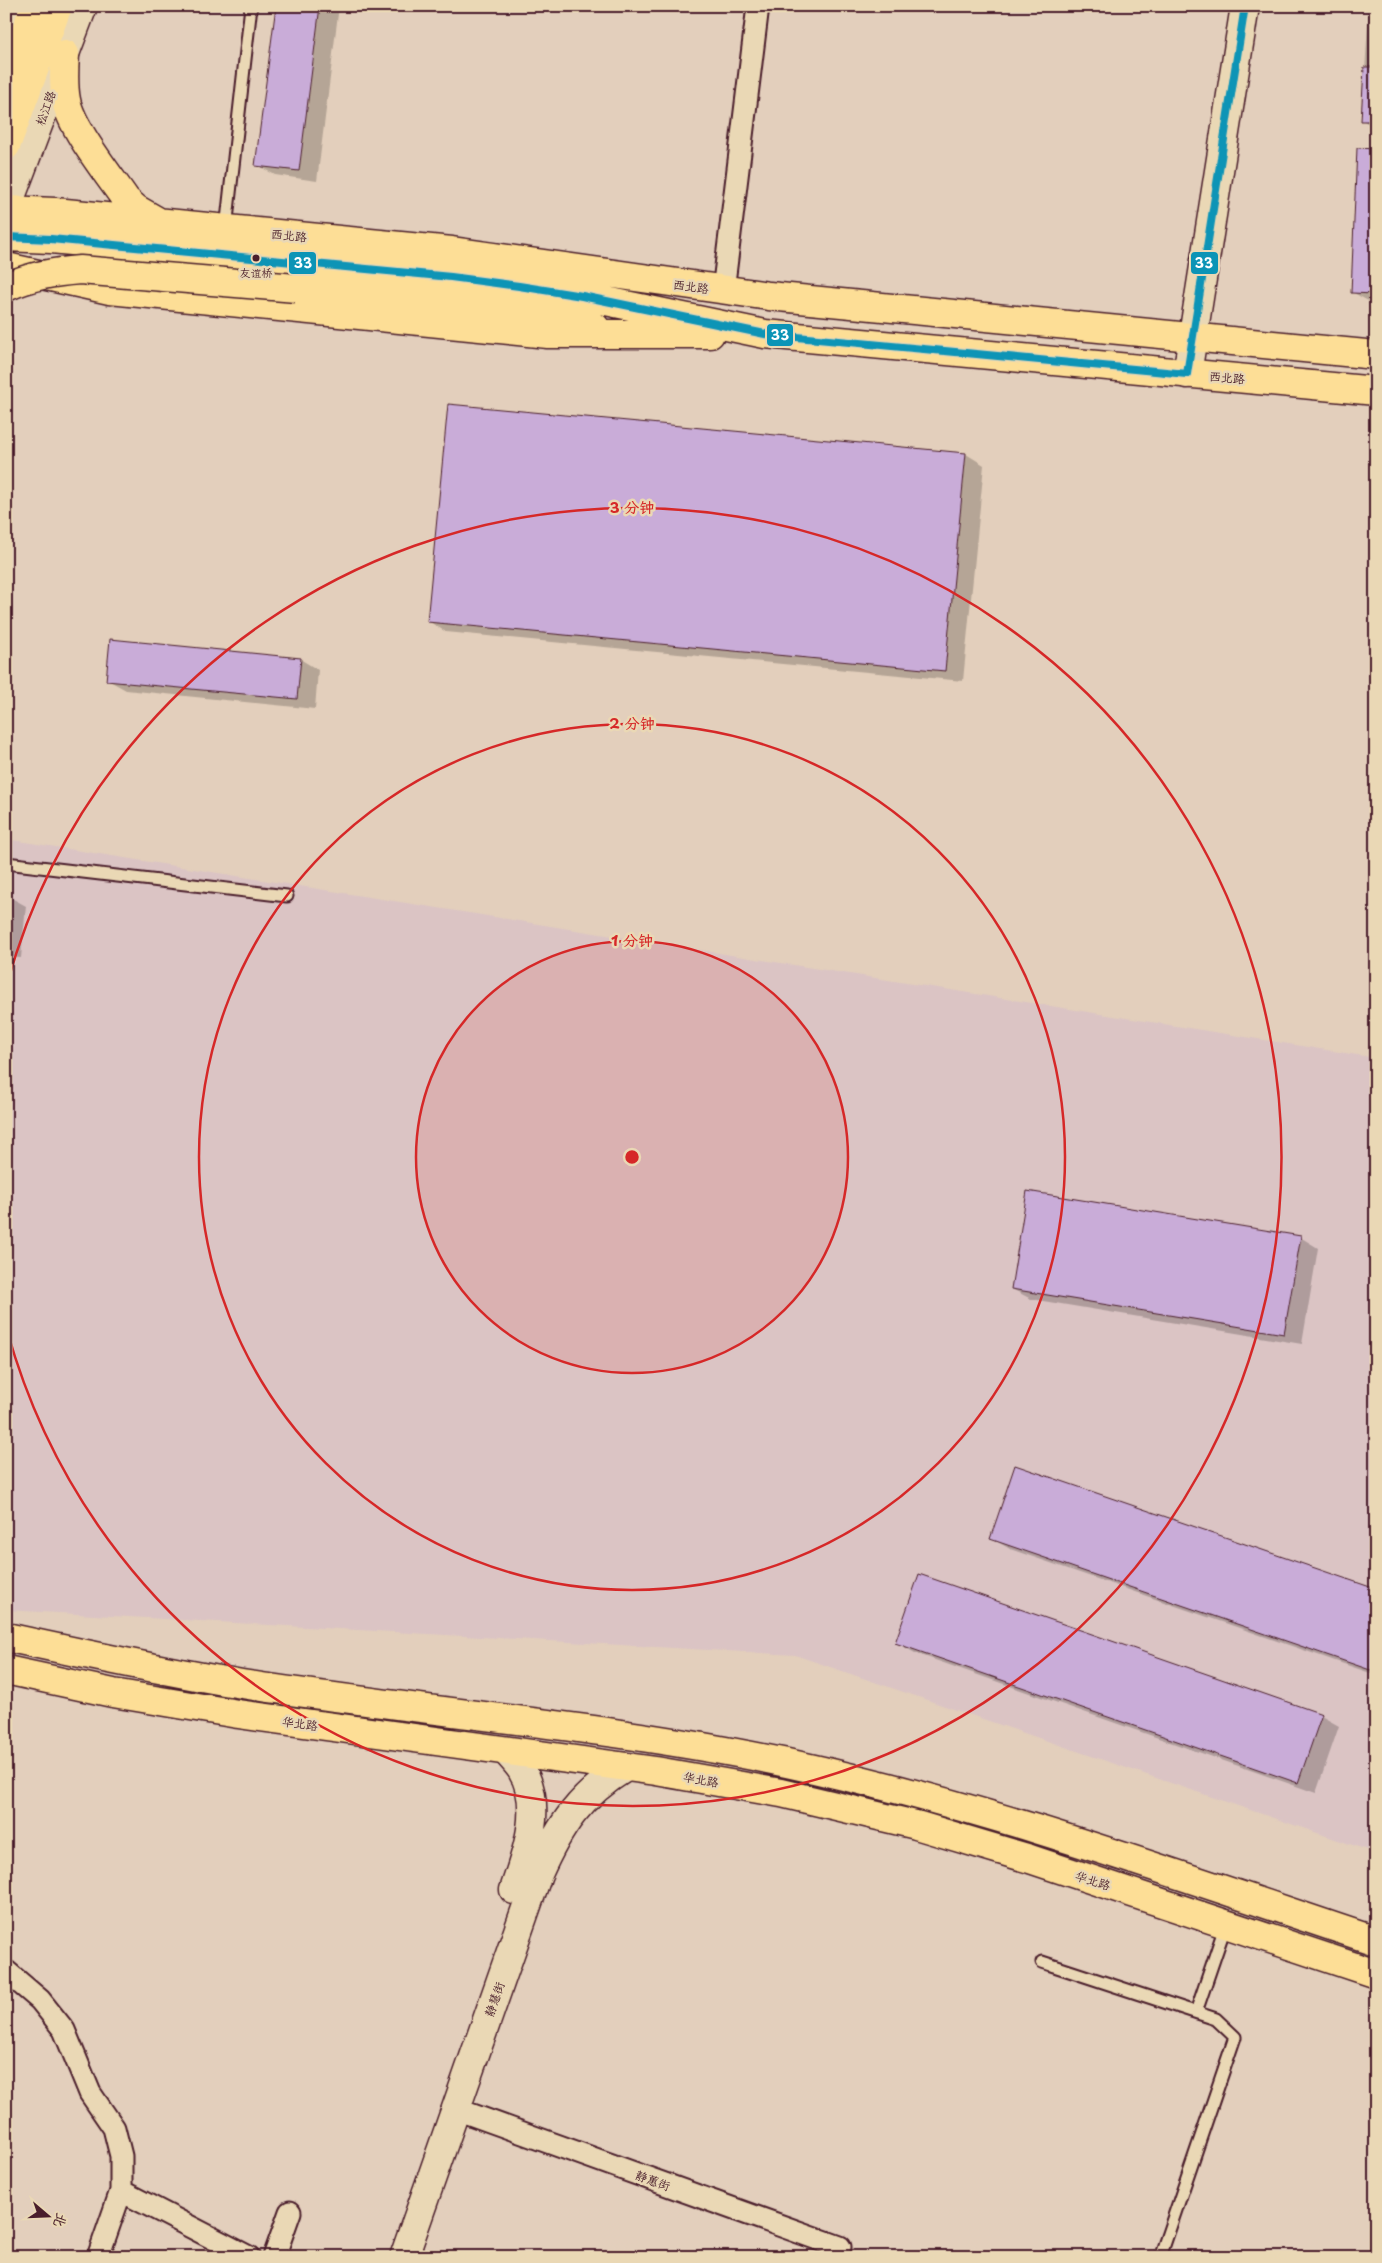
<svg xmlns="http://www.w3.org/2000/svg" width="1382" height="2263" font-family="'Playpen Sans','LXGW WenKai TC',sans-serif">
<rect width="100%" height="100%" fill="#e3cfbc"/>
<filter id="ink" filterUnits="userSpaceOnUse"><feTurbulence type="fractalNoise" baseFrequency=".02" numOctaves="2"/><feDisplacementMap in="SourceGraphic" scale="10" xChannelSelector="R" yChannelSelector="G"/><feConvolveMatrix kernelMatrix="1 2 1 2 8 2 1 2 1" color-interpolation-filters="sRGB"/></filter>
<g filter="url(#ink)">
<path fill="#dbc4c4" d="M6,839L1376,1058V1853L795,1655L6,1610Z"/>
<path fill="#0003" d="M277,6H339L317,181L275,175L257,165Z
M1369,6H1376V128L1362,120Z
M1376,150V303L1370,302L1352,292Z
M449,405L966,454L984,465L963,681L446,632L428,621Z
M300,659L318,670L315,709L126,690L108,680Z
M6,895L26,906L21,958L8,957L6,968Z
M1300,1237L1318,1248L1302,1344L1031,1299L1012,1289Z
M991,1538L1376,1591V1675L1010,1549Z
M897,1643L1321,1716L1339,1726L1316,1793L915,1653Z"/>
<path fill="#c9acd8" stroke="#4a1f2b" d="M276,6H320L299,171L255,166Z
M1364,67H1376V121H1361Z
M1357,148L1376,149V294L1351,293Z
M448,404L966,453L945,671L427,622Z
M110,639L301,658L297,699L106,681Z
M1027,1191L1301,1236L1284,1334L1011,1289Z
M1015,1465L1376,1589V1672L990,1539Z
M919,1574L1322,1714L1298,1783L895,1643Z"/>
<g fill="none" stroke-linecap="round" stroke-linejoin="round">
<defs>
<path id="lane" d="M226,229L251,6
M6,863L287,896
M1042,1962L1216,2019L1235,2037L1160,2257
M1196,2012L1226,1924"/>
<path id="street" d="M723,291L758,6
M6,1971L40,2000L64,2030L90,2093L114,2128L121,2156V2191L98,2257
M456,2109L840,2247L837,2257
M121,2191L249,2257
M274,2257L290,2212"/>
<path id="secondary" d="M6,16L10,6
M6,210L83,6
M1187,374L1245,6
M506,1751C511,1757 517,1763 521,1769C544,1805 527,1853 514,1890
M404,2257L538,1874C560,1825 580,1795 626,1767"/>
<path id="primary" d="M65,54C64,70 63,85 66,100C71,128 109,175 126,200L136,209L157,221
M6,83L35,6
M6,146L58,6
M6,210L55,212L452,251L769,296L1376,355
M6,237L51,239L451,277L519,286L582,296L765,334L1376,391
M6,267L110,290L548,334H710
M296,288L552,312L582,321L595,327"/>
<path id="highway" d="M6,1637C84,1654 163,1671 242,1684C423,1712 608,1725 787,1763C988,1806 1181,1876 1376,1941
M6,1670L113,1693L238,1714L656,1771L781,1793L916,1825L1030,1859L1376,1974"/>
</defs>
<use href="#lane" stroke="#4a1f2b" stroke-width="15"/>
<use href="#street" stroke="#4a1f2b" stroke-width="25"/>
<use href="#secondary" stroke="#4a1f2b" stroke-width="31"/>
<use href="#primary" stroke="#4a1f2b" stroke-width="31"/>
<use href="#highway" stroke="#4a1f2b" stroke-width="31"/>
<use href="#lane" stroke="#ead8b5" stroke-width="11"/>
<use href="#street" stroke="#ead8b5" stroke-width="21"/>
<use href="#secondary" stroke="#ead8b5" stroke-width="28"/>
<use href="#primary" stroke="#fdde96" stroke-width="28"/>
<use href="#highway" stroke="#fdde96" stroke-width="28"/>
<defs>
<path id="primary-bridge" d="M6,287C31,276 53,272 80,270L296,288"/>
</defs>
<use href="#primary-bridge" stroke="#4a1f2b" stroke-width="31" stroke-linecap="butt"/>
<use href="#primary-bridge" stroke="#fdde96" stroke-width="28"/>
<defs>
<path id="bus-1" d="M6,237L51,239L451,277L519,286L582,296L765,334L1187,374L1245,6"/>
</defs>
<use href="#bus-1" stroke="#ead8b5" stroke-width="11"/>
<use href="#bus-1" stroke="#0b94b6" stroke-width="8"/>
</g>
</g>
<circle cx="632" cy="1157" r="216" fill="#d62828" fill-opacity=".12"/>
<g fill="none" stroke="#d62828" stroke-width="2.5">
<circle cx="632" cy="1157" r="216"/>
<circle cx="632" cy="1157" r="433"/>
<path d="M7 984A649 649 0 1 1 7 1330"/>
</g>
<circle fill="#4a1f2b" stroke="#ead8b5" stroke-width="2" cx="256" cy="258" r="4.5"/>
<g text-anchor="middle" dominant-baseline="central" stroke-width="5" stroke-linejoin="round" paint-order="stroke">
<g font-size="11" fill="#4a1f2b" stroke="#ead8b5">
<text x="256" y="272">友谊桥</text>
</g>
<g font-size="12" fill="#4a1f2b" stroke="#ead8b5">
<text transform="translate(45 108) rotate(-70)">松江路</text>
<text transform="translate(289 235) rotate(6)">西北路</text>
<text transform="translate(691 286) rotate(8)">西北路</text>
<text transform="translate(1227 377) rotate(5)">西北路</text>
<text transform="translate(300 1723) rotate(8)">华北路</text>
<text transform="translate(701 1779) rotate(10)">华北路</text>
<text transform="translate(1093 1880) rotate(18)">华北路</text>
<text transform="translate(494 1999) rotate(-71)">静慧街</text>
<text transform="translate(653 2180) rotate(20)">静蕙街</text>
</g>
</g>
<circle cx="632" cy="1157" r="8" fill="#d62828" stroke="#ead8b5" stroke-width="2.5"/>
<g font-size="15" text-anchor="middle" font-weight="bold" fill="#d62828" stroke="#ead8b5" stroke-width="5" stroke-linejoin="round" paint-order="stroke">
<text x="632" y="513">3 分钟</text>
<text x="632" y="729">2 分钟</text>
<text x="632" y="946">1 分钟</text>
</g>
<g stroke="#ead8b5" stroke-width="2">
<rect x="288" y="251" width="29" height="24" rx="5" fill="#0b94b6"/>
<rect x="1190" y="251" width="29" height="24" rx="5" fill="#0b94b6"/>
<rect x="766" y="323" width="28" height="24" rx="5" fill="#0b94b6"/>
</g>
<g font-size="14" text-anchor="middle" font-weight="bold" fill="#fff">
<text x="303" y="268">33</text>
<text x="1204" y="268">33</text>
<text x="780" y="340">33</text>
</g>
<rect width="1382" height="2263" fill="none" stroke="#ead8b5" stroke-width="25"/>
<rect x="12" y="12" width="1357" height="2238" fill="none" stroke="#4a1f2b" stroke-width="2" filter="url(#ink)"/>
<g transform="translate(48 2216) rotate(109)" stroke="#ead8b5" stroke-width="4" paint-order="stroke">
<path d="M0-4L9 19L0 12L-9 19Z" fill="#4a1f2b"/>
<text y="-8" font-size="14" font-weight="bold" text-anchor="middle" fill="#4a1f2b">北</text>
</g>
</svg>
